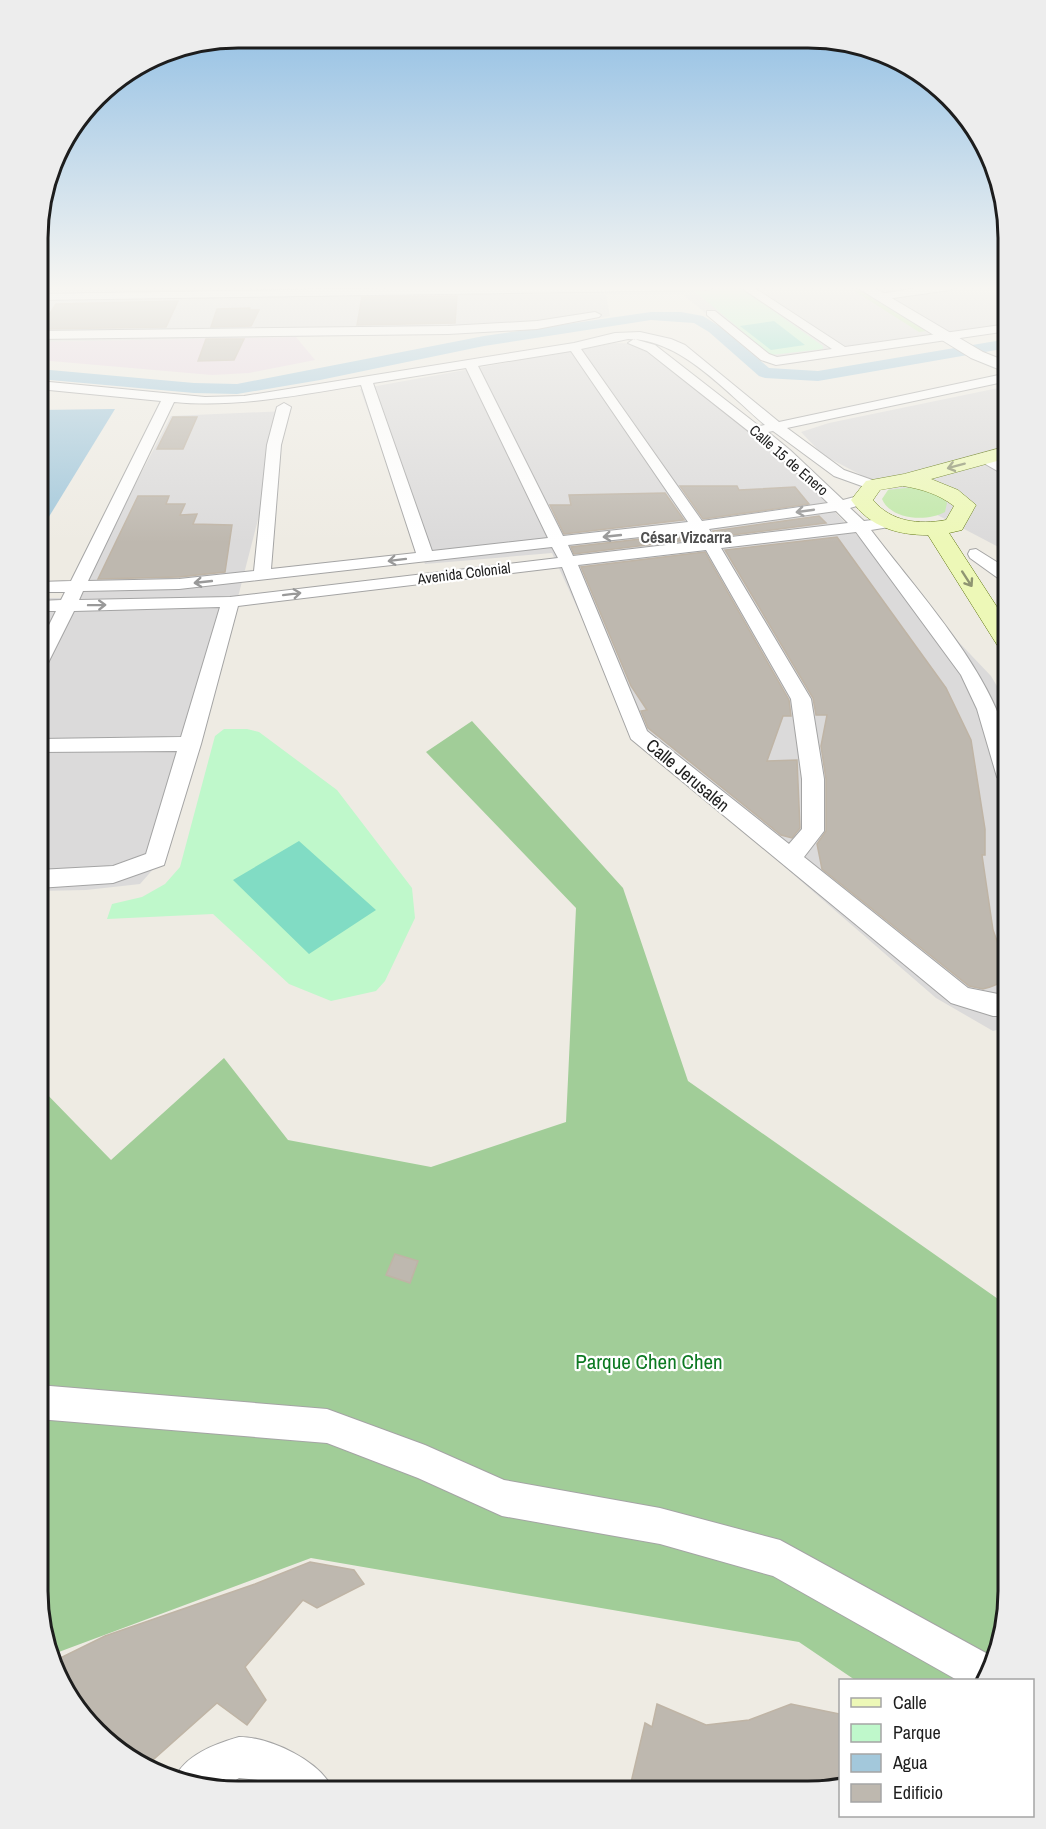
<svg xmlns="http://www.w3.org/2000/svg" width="1046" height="1829" font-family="'Archivo Narrow',sans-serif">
<rect width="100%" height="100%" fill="#eeebe3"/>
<path fill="#dbdada" d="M39,287H1008V330L789,364L763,360L682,294H606L610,316L568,324L516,329L296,337L39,342Z
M615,343L649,344L794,469L991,676L1008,705V1027L993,1031L936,998L638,740L552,553L425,564L360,389Z
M1008,386V552L823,455L801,432L829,423Z
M286,411L198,752L163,858L140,884L86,890L38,891L39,598H76L171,416Z"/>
<path fill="#e7d5e1" d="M296,337L315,360L249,373L212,375L39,360V342Z"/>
<path fill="#c1e8a9" d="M860,289L926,331L919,332L853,290Z
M915,487L943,498L947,503L945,512C927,522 891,520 882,499L888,490Z"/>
<path fill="#a1cd98" d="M472,721L623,888L688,1081L1008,1306V1604L993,1667L986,1680H855L799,1642L311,1558L48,1656L38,1591V1085L111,1160L224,1058L288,1140L431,1167L566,1122L576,908L426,752Z"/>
<path fill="#bff8cb" d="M741,288L823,346V349L771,355L692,289Z
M224,729H247L259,732L337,790L412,888L415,918L385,981L376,991L331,1001L289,984L213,914L107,919L112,904L142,897L165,884L180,867L215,736Z"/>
<path fill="#81dcc4" d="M774,321L805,345L771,350L740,326Z
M299,841L376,910L309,954L233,880Z"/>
<path fill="#a3c8db" d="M114,409H115L39,533V410Z"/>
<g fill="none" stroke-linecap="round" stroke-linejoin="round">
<path fill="#a3c8db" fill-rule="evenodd" d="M651,312H681L703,316L719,326L769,368L818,371L1008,339V348L818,381L765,378L759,376L709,332L694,323L651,320L484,346L320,380L237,394L194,393L39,379V369L194,383L237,384L484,336Z"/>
</g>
<path fill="#beb8af" stroke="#bfb4a5" stroke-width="1.5" d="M457,296L455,323L357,325L362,297Z
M178,301L166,327L40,329L56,304Z
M250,308L249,310H259L251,326L211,327L217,309Z
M206,339H244L234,360L198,361Z
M173,417H197L183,449H157Z
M680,486H737L739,490L795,487L809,504L703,519Z
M665,493L684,520L564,534L550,505H571L569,495Z
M138,496H169L166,504H185L180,515L197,514L193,524L232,525L225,572L179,577L98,579Z
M819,516L826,523L716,537L713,531Z
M693,533L696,539L574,554L571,547Z
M837,537L946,688L971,740L985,829V855H982L993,930L1008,971L1003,982L990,987L983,989L969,986L822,869L817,844L826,831V779L821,746L827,715H816L813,698L725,550Z
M705,552L789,700L791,716H783L767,761L797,760L800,828L792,838L781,835L648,728L641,711L647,710L631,686L581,567Z
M395,1254L418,1261L410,1283L386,1275Z
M310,1562L354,1570L364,1584L317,1608L303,1600L245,1667L266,1700L247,1725L217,1703L146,1766L106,1742L52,1662L105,1636L255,1584Z
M657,1704L706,1725L749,1720L791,1704L840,1714V1786L808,1791H629L645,1723L652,1727Z"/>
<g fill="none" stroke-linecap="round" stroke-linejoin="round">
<defs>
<path id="minor" d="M475,287H714L709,290L39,300V294Z
M740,287H753L845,347L1008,324V331L776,365L761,360L707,315V311H715L769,354L777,357L832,349Z
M925,287H955L950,290L879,300L873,297L879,294Z
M595,312L601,315L599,317L537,329L448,334L39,339V331L448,326L537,321Z
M640,332L671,339L685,345L779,422L1008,373V381L787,428L844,470L878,482L881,485L873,490L834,476L773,431L768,432L790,450L843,500L862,495L867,497L870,500L867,503L850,508L864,521L889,518L897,523L895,526L871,530C917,591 989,668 1008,742C1011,755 1008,771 1008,784L1001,782L997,777L977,709L961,675L856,532L721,548L811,699L824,779V831L804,857L968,988L1008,996V1016H993L951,1003L631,739L562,567L238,606L201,744L164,865L113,883L38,888V870L113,866L146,854L177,751L39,752V739L181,737L220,607L74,611L46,667L39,669V645L56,611H39V601L61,600L65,592H39V582L71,581L161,401L39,389V381L205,397L244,396L574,343L615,333ZM628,339C681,339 726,392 765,425L759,426L655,345L634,339L628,343L647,351L780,456L828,503L702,521L581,349ZM571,351L688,522L563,536L478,366ZM466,368L548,538L432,551L373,383ZM361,385L416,553L271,569L281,445L291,407L284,403L277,407L267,445L254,571L179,579L88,581L174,402C237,408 298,395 361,385ZM836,511L848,523L715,539L709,529ZM694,531L700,541L573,556L568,545ZM552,547L558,558L230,597L79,600L83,591L179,589ZM706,550L791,699L802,779V829L789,844L647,731L578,565Z
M985,454L1008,467V477L980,461L978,458L980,455Z
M976,549L1008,569V582L1002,581L970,558L968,554L970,550Z
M38,1385L327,1409L425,1445L504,1480L660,1508L780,1540L995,1658L986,1680H957L773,1576L660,1544L502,1516L418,1478L327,1443L38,1419Z
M239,1737C270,1737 321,1761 333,1790H275L258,1780L239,1778L220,1790H211L174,1780C184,1755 215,1744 239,1737Z"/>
<path id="tertiary" d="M856,287H873L983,352L1008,362V373L971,358Z"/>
<path id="secondary" d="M1008,446V458L931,479L958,490L976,505L962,530L949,533L1008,624V651L999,648L928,535C897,535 870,527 851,500L866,481L904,474ZM903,486C922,489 938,494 954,506L946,520C919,525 891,522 873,500L880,490Z"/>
</defs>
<use href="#minor" stroke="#a4a4a4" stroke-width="2"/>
<use href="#tertiary" stroke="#a4a4a4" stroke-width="2"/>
<use href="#secondary" stroke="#597106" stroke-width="1"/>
<use href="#minor" fill="#fff" fill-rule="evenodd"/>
<use href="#tertiary" fill="#fff" fill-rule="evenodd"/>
<use href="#secondary" fill="#edf8b7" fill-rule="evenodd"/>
</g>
<defs><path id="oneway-shaft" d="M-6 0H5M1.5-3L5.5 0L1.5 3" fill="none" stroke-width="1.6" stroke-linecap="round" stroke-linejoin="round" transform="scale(1.5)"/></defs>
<g stroke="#8f9572">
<use href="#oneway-shaft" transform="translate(956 466) rotate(165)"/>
<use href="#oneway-shaft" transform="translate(967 579) rotate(57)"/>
</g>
<g stroke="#999">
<use href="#oneway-shaft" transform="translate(805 511) rotate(172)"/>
<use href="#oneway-shaft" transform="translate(612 536) rotate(174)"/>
<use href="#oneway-shaft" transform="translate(397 560) rotate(173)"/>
<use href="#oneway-shaft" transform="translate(203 582) rotate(174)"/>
<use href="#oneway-shaft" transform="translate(292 594) rotate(-7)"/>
<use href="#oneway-shaft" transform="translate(97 605) rotate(-1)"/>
</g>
<linearGradient id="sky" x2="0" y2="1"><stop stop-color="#8cbce3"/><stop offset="0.53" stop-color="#f7f6f2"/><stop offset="1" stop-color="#f7f6f2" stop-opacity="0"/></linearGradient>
<rect width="1046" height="543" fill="url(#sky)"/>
<g text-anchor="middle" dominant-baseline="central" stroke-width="4.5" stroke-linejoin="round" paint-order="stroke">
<g font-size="15" fill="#1d1d1d" stroke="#fff">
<text transform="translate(789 460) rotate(41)">Calle 15 de Enero</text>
<text transform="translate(464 573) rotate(-7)">Avenida Colonial</text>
</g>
<g font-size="16" font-weight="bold" fill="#505050" stroke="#fff">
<text x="686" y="537">César Vizcarra</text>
</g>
<g font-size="18" fill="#1d1d1d" stroke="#fff">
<text transform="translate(688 775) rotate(40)">Calle Jerusalén</text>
</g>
<g font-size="21" fill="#0d7922" stroke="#fff">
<text x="649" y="1361">Parque Chen Chen</text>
</g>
</g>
<path d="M0 0H1046V1829H0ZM238 48H808A190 190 0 0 1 998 238V1591A190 190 0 0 1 808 1781H238A190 190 0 0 1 48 1591V238A190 190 0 0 1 238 48Z" fill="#ededed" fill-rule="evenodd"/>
<path fill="none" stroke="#1d1d1d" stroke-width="3" d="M238 48H808A190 190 0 0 1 998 238V1591A190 190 0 0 1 808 1781H238A190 190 0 0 1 48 1591V238A190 190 0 0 1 238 48Z"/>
<rect x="839" y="1679" width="195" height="138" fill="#ffffff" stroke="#a5a5a5" stroke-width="1.5"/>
<rect x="851" y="1698" width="30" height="9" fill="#edf8b7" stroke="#a5a5a5" stroke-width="1.5"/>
<text x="893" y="1709" font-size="18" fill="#1d1d1d">Calle</text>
<rect x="851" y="1724" width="30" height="18" fill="#bff8cb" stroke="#a5a5a5" stroke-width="1.5"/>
<text x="893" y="1739" font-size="18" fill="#1d1d1d">Parque</text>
<rect x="851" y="1754" width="30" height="18" fill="#a3c8db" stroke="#a5a5a5" stroke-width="1.5"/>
<text x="893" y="1769" font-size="18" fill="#1d1d1d">Agua</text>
<rect x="851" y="1784" width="30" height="18" fill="#beb8af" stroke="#a5a5a5" stroke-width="1.5"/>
<text x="893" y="1799" font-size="18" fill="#1d1d1d">Edificio</text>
</svg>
